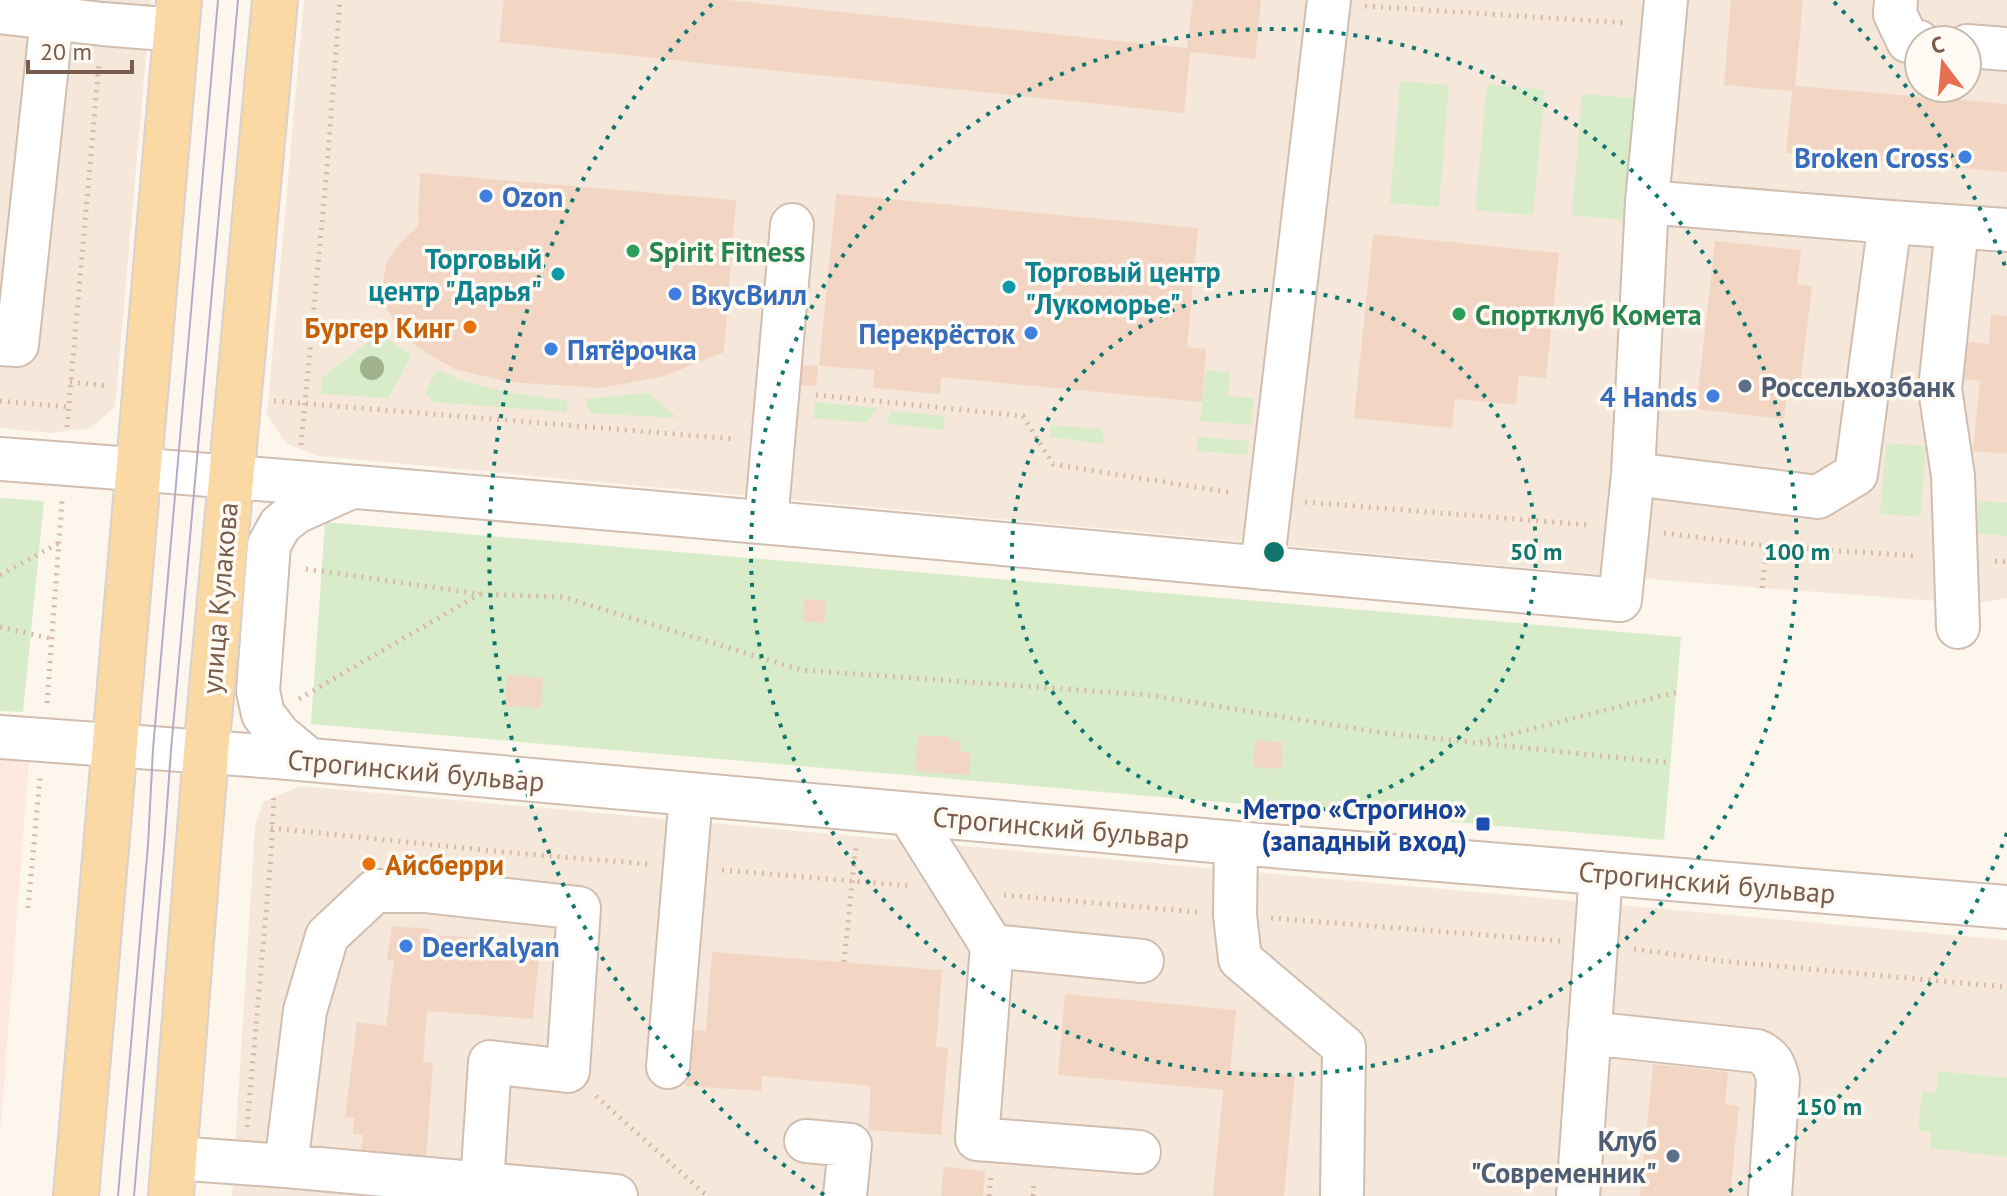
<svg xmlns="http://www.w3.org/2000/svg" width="2007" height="1196" font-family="'PT Sans',sans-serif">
<rect width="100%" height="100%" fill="#fdf6ec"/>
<path fill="#f5e8da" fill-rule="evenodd" d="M0,0H151L115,407L90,428L51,433L0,428Z
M304,0H2007V598L1975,604L1660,580L317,456L286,443L267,415ZM1919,40H1967V88H1919Z
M300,786L2007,940V1196H232L255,826L263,802Z"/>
<path fill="#fde8e0" d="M0,757L29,759L0,1135Z"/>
<path fill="#d8ecc9" d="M1400,81L1449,85L1439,207L1390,203Z
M1487,84L1545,90L1533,215L1475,210Z
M1582,94L1634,98L1624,220L1572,215Z
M379,334L412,356L388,398L321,394L322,378Z
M437,370C480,390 522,395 568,400L566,412L433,402L425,392Z
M1205,370L1230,372L1228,396L1254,398L1251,425L1200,421Z
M648,393L678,418L590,413L585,399Z
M815,402L878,408L866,423L813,418Z
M892,411L945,416L943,430L886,423Z
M1051,425L1102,429L1105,444L1050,437Z
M1198,437L1249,441L1248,455L1197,451Z
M1886,443L1926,446L1920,517L1880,514Z
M0,498L44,501L23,712L0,711Z
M1979,501L2007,503V536L1976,533Z
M325,522L1681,637L1664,840L311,724Z
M1938,1071L2007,1078V1157L1930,1148L1931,1132L1918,1130L1922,1091L1936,1092Z"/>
<path fill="#f3d5c3" d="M504,0H727L1187,48L1193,0H1261L1255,59L1190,52L1184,113L499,42Z
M1731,0H1803L1795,86L2007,104V172L1786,153L1792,91L1724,85Z
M420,173L736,200L724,352L664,376L601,388L508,382L454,369L416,346L399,329L387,309L383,284L386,264L399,244L418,226Z
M836,194L1198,228L1187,347L1206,349L1202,402L941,377L940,394L873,388L874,370L819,366Z
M1373,234L1559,253L1546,378L1519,376L1516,405L1455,399L1452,428L1354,418Z
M1715,241L1801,250L1797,284L1812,286L1800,385L1788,384L1784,419L1696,409Z
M1991,314L2007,316V454L1973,451L1980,381L1950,378L1953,340L1989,344Z
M792,364L818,366L816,386L790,384Z
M804,599L826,601L824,623L803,622Z
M507,675L543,678L541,708L505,706Z
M918,735L949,737V741H961L960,752L971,753L969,775L915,771Z
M1255,740L1283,742L1281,769L1253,767Z
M392,926L430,929L431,935L489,938L490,944H507V952L539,954L533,1019L427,1011L423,1062H433L426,1160L361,1151L363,1135L353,1134L354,1118L345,1117L357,1022L386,1026L394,960H387Z
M712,952L942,970L936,1047L948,1048L941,1135L868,1130L871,1086L762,1076L761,1091L686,1086L691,1030L706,1031Z
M1065,994L1236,1010L1230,1070L1295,1075L1284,1196H1213L1223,1090L1058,1075Z
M1653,1064L1728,1072L1725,1104L1739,1106L1730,1196H1640Z
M944,1167L985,1171L983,1196H941Z"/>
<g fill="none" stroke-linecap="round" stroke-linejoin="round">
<defs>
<path id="minor" d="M1896,0L1895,14L1908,41L1919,42
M0,12L102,24L177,30
M1967,46L2007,49
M1647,202L1890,222L2007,230
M1957,227L1940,389L1953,476L1958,627
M0,344L17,345L52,18
M0,459C541,499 1080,552 1620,600L1633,474L1647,202L1666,0
M1633,474L1818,497L1856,474L1890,222
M766,522L792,225
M1262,568L1329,0
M0,737L277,757L1236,843L2007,907
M309,760L279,735L263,714L258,691L269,545L280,525L296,512L347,489
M909,814L992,946L1142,961
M1236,843L1235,915L1240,959L1344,1047L1342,1196
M992,946L977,1139L1139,1152
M1589,1033L1757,1051C1771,1057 1775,1065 1778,1080L1770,1196
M668,1067L691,795
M806,1141L850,1145L845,1196
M174,1158L286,1166L616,1196
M286,1166L305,1011L327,936L375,891H424L579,908L568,1071L490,1062L482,1184
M1578,1196L1601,873"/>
<path id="major" d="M76,1196C112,797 143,398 179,0
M171,1196L206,752L275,0"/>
</defs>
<use href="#minor" stroke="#d1beb0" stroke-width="46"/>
<use href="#major" stroke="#dad1cd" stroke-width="48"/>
<path stroke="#d9b8a5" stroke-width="5" stroke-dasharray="2 6" stroke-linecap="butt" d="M1365,6L1627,23
M70,382L109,386
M816,395L1023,416L1053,464L1232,493
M0,401L68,407
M274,401L735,439
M67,427L99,63
M301,445L326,180L340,0
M1305,502L1591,525
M1664,533L1767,546L1917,556
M1995,561L2007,562
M306,569L480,594L563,597L801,670L1149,695L1383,733L1670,763
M0,575L59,543
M1762,588L1767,546
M0,627L53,639
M299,699L480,594
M47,703L62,501
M1480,742L1677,692
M271,828L513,853L648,864
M722,870L911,886
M1004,895L1198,912
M28,908L40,778
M1271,918L1561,941
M1634,949L1721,961L2007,987
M844,962L856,846
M596,1096L707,1196
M247,1127L271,856L274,794
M989,1196L991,1177
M1033,1196L1034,1181"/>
<use href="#minor" stroke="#fff" stroke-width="42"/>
<use href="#major" stroke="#fbd9a5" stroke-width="44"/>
<path stroke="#b9a8c9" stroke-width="2" d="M118,1196L148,845L153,749L218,0
M134,1196L164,847L171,750L238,0"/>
</g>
<circle fill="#a0b28e" cx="372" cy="368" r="12"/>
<g fill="none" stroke="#0f766e" stroke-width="4" stroke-dasharray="4 8">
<circle cx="1274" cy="552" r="262"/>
<circle cx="1274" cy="552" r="523"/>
<path d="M2007 833A785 785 0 0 1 1724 1195M824 1195A785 785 0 0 1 714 2M1834 2A785 785 0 0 1 2007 271"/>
</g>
<g fill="#3f7fe0" stroke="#fffaf3" stroke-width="3">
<circle cx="1965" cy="157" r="8"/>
<circle cx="486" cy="196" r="8"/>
<circle cx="675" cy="294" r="8"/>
<circle cx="1031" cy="333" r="8"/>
<circle cx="551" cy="349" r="8"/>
<circle cx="1713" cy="396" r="8"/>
<circle cx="406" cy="946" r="8"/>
</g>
<g fill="#2e9e5b" stroke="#fffaf3" stroke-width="3">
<circle cx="633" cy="251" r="8"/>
<circle cx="1459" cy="314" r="8"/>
</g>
<g fill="#0f9aa8" stroke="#fffaf3" stroke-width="3">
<circle cx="558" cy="274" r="8"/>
<circle cx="1009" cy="287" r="8"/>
</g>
<g fill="#e8710a" stroke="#fffaf3" stroke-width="3">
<circle cx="470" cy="327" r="8"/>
<circle cx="369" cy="864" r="8"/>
</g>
<g fill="#5c6f8a" stroke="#fffaf3" stroke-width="3">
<circle cx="1745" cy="386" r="8"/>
<circle cx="1673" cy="1156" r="8"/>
</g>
<rect fill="#1a4fb4" stroke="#fffaf3" stroke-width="3" x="1475" y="816" width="16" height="16" rx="4"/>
<g text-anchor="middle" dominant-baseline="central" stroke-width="7" stroke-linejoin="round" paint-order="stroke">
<g font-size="28" font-weight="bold" fill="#366cbe" stroke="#fffaf3" text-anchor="start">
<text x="1949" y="157" text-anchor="end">Broken Cross</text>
<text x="502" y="196">Ozon</text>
<text x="691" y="294">ВкусВилл</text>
<text x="1015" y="333" text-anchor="end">Перекрёсток</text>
<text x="567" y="349">Пятёрочка</text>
<text x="1697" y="396" text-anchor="end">4 Hands</text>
<text x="422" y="946">DeerKalyan</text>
</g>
<g font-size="28" font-weight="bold" fill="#27864d" stroke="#fffaf3" text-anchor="start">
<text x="649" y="251">Spirit Fitness</text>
<text x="1475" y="314">Спортклуб Комета</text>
</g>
<g font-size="28" font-weight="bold" fill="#0d838f" stroke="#fffaf3" text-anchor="end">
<text x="542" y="258">Торговый<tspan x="542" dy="32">центр "Дарья"</tspan></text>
<text x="1025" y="271" text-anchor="start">Торговый центр<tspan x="1025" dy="32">"Лукоморье"</tspan></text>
</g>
<g font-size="28" font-weight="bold" fill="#c56008" stroke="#fffaf3" text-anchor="end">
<text x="454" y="327">Бургер Кинг</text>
<text x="385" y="864" text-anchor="start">Айсберри</text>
</g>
<g font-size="28" font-weight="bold" fill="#4e5e75" stroke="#fffaf3" text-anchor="start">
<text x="1761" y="386">Россельхозбанк</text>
<text x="1657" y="1140" text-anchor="end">Клуб<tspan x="1657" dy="32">"Современник"</tspan></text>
</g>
<g font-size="28" fill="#7a5c4d" stroke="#fffaf3">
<text transform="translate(219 598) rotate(-85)">улица Кулакова</text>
<text transform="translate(416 770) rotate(5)">Строгинский бульвар</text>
<text transform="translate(1061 827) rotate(5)">Строгинский бульвар</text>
<text transform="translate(1707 882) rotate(5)">Строгинский бульвар</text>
</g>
<g font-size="28" font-weight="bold" fill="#164399" stroke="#fffaf3" text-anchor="end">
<text x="1467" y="808">Метро «Строгино»<tspan x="1467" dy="32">(западный вход)</tspan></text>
</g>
</g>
<circle cx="1274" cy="552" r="12" fill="#0f766e" stroke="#fffaf3" stroke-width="4"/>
<g font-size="24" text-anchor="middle" font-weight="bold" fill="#0f766e" stroke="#fffaf3" stroke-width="7" stroke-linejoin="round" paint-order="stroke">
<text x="1536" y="560">50 m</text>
<text x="1797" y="560">100 m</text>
<text x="1829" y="1115">150 m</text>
</g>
<g transform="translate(1943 64) rotate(344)"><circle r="38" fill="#fffaf3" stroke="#cabbb1" stroke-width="2"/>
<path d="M0-6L14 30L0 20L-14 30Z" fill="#e76f51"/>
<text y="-12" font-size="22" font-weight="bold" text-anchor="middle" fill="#7a5c4d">С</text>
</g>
<path d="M28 60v12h104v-12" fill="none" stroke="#7a5c4d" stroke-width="4"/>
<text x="40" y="60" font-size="24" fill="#7a5c4d" stroke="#fffaf3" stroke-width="6" paint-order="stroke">20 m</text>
</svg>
